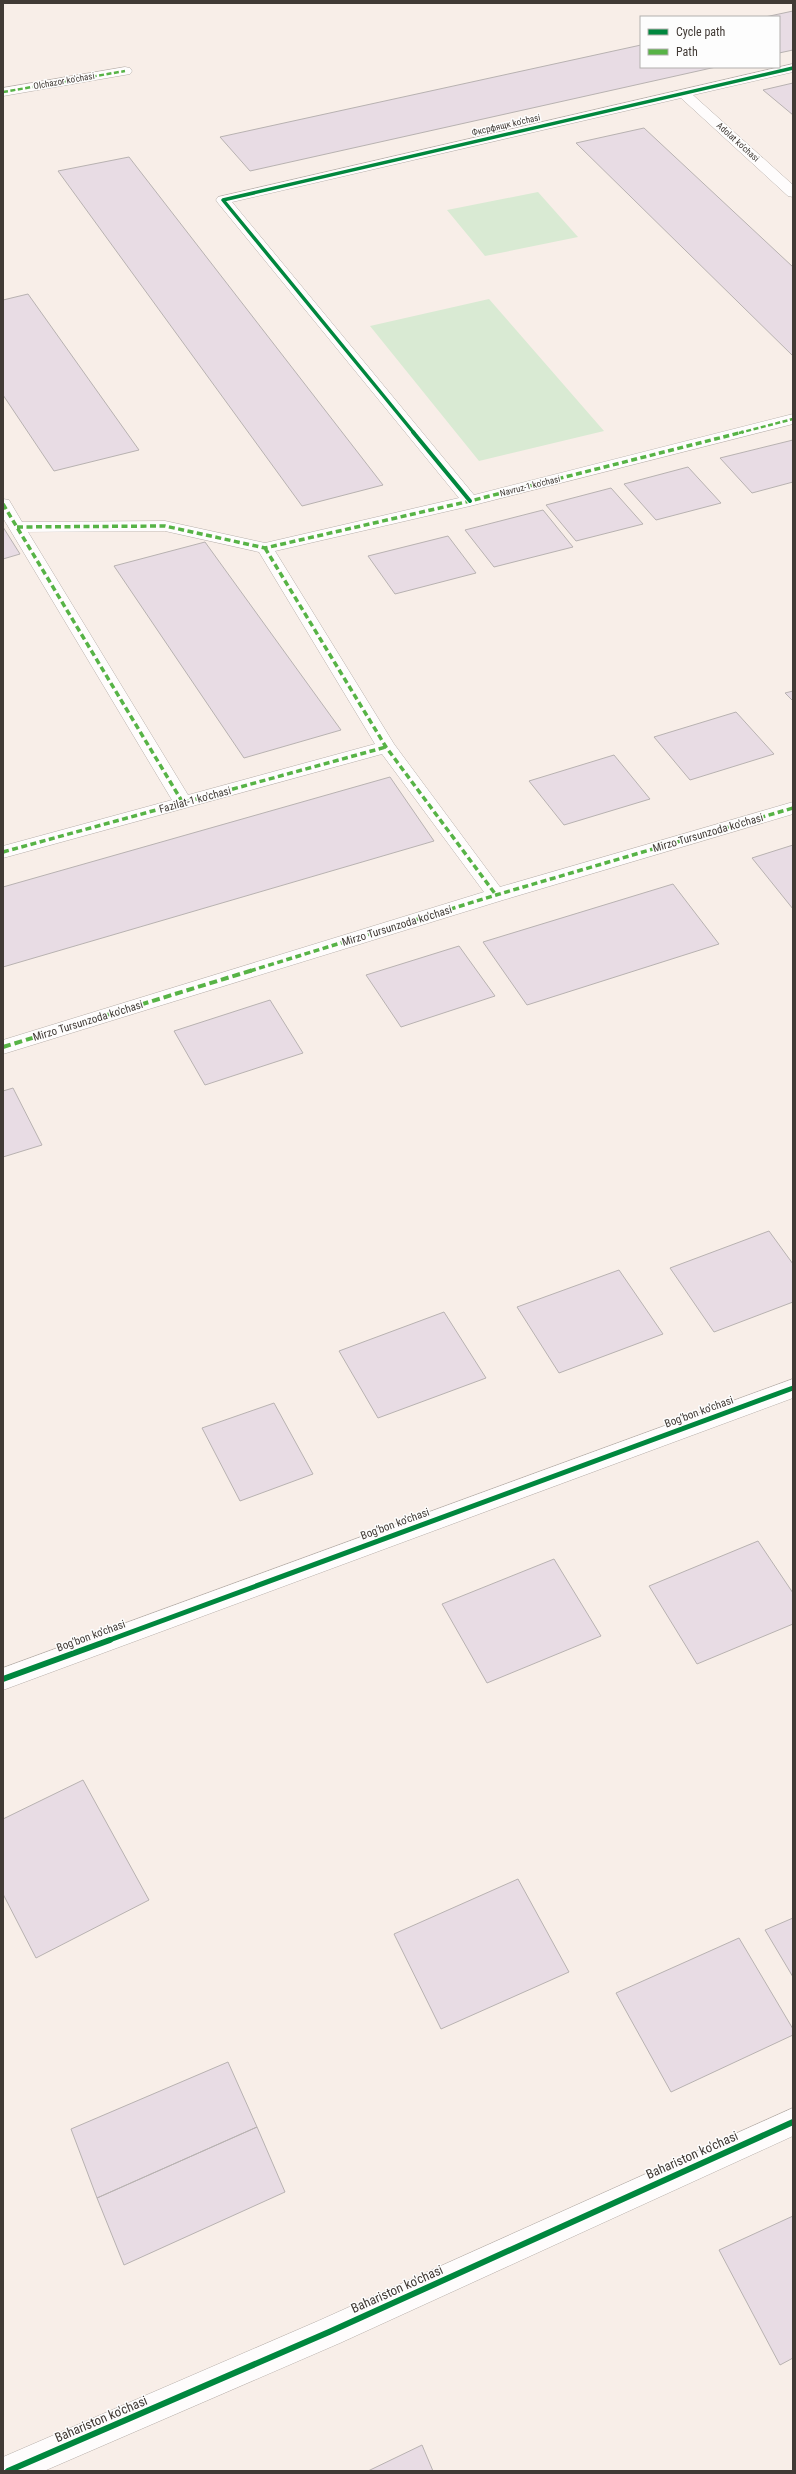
<svg xmlns="http://www.w3.org/2000/svg" width="796" height="2474" font-family="'Roboto Condensed',sans-serif">
<rect width="100%" height="100%" fill="#f8eee8"/>
<path fill="#d9ead3" d="M538,192L578,237L485,256L447,210Z
M489,299L604,431L479,461L370,326Z"/>
<path fill="#e8dce4" stroke="#b8b2b1" d="M793,11V50L779,53V17H765Z
M641,45V67H716L250,171L220,137Z
M793,83V115L763,90Z
M644,128L793,267V356L576,143Z
M129,157L383,485L302,506L58,171Z
M28,294L139,450L54,471L3,395V300Z
M793,440V482L752,493L720,458Z
M688,467L721,503L656,520L624,484Z
M611,488L643,524L576,541L546,505Z
M543,510L573,547L494,567L465,530Z
M3,527L20,554L3,559Z
M448,536L476,573L395,594L368,556Z
M205,542L341,730L244,758L114,566Z
M793,691V701L785,693Z
M736,712L774,754L690,780L654,737Z
M614,755L650,799L564,825L529,781Z
M390,777L434,841L3,967V887Z
M793,845V909L752,858Z
M673,884L719,944L527,1005L483,942Z
M459,946L495,996L401,1027L366,975Z
M270,1000L303,1053L205,1085L174,1031Z
M13,1088L42,1145L3,1157V1091Z
M769,1231L793,1264V1302L714,1332L670,1268Z
M619,1270L663,1334L559,1373L517,1307Z
M444,1312L486,1378L378,1418L339,1351Z
M274,1403L313,1474L240,1501L202,1428Z
M758,1541L793,1593V1624L697,1664L649,1586Z
M554,1559L601,1636L487,1683L442,1604Z
M83,1780L149,1900L36,1958L3,1894V1819Z
M518,1879L569,1972L441,2029L394,1934Z
M793,1918V1977L765,1930Z
M739,1938L793,2029V2035L671,2092L616,1993Z
M228,2062L257,2127L97,2198L71,2129Z
M257,2127L285,2192L124,2265L97,2198Z
M793,2216V2358L780,2365L719,2250Z
M422,2445L433,2471H368Z"/>
<g fill="none" stroke-linecap="round" stroke-linejoin="round">
<defs>
<path id="street" d="M793,64V72L693,95L793,185V197L788,196L681,98L232,202L474,495L793,414V424L470,506L275,551L394,744L500,887L793,802V814L503,900L3,1054V1040L484,892L382,754L3,858V846L172,800L3,518V499L9,500L22,522L165,521L265,543L459,498L218,203L216,200L218,197ZM165,531L259,552L375,744L188,795L28,532Z
M125,67L130,68L132,71L130,74L3,96V88Z
M793,1379V1398L3,1690V1668Z
M793,2108V2136L340,2343L44,2471H3V2457L318,2321Z"/>
</defs>
<use href="#street" stroke="#b7afaa" stroke-width="1"/>
<use href="#street" fill="#fefcfc" fill-rule="evenodd"/>
<path stroke="#57b346" stroke-width="2.5" stroke-dasharray="5 2.5" stroke-linecap="butt" d="M3,92L125,71
M739,433L793,419"/>
<path stroke="#57b346" stroke-width="3.5" stroke-dasharray="6 3.5" stroke-linecap="butt" d="M3,504L183,803
M17,527L165,526L265,548L470,501L743,432
M265,548L386,747L496,895
M3,852L386,747
M250,971L496,895L793,808"/>
<path stroke="#57b346" stroke-width="4" stroke-dasharray="8 4" stroke-linecap="butt" d="M3,1047L253,970"/>
<defs>
<path id="cycleway-far3" d="M414,433L223,200L793,68"/>
<path id="cycleway-far2" d="M413,432L470,501"/>
<path id="cycleway-far1" d="M107,1641L793,1388"/>
<path id="cycleway" d="M3,1679L110,1640
M8,2471L329,2332L793,2122"/>
</defs>
<use href="#cycleway-far3" stroke="#fdfdfd" stroke-width="5"/>
<use href="#cycleway-far2" stroke="#fdfdfd" stroke-width="6"/>
<use href="#cycleway-far1" stroke="#fdfdfd" stroke-width="8"/>
<use href="#cycleway" stroke="#fdfdfd" stroke-width="9"/>
<use href="#cycleway-far3" stroke="#00873e" stroke-width="3.5"/>
<use href="#cycleway-far2" stroke="#00873e" stroke-width="4"/>
<use href="#cycleway-far1" stroke="#00873e" stroke-width="5"/>
<use href="#cycleway" stroke="#00873e" stroke-width="6"/>
</g>
<g text-anchor="middle" dominant-baseline="central" stroke-width="3" stroke-linejoin="round" paint-order="stroke">
<g font-size="9" fill="#413a35" stroke="#fdfdfd">
<text transform="translate(64 81) rotate(-10)">Olchazor ko'chasi</text>
<text transform="translate(506 125) rotate(-13)">Фксрфящк ko'chasi</text>
<text transform="translate(738 142) rotate(42)">Adolat ko'chasi</text>
<text transform="translate(530 486) rotate(-14)">Navruz-1 ko'chasi</text>
</g>
<g font-size="11" fill="#413a35" stroke="#fdfdfd">
<text transform="translate(195 800) rotate(-15)">Fazilat-1 ko'chasi</text>
<text transform="translate(708 833) rotate(-16)">Mirzo Tursunzoda ko'chasi</text>
<text transform="translate(397 926) rotate(-17)">Mirzo Tursunzoda ko'chasi</text>
<text transform="translate(88 1021) rotate(-17)">Mirzo Tursunzoda ko'chasi</text>
<text transform="translate(699 1412) rotate(-20)">Bog'bon ko'chasi</text>
<text transform="translate(395 1524) rotate(-20)">Bog'bon ko'chasi</text>
<text transform="translate(91 1636) rotate(-20)">Bog'bon ko'chasi</text>
</g>
<g font-size="13" fill="#413a35" stroke="#fdfdfd">
<text transform="translate(692 2155) rotate(-24)">Bahariston ko'chasi</text>
<text transform="translate(397 2289) rotate(-24)">Bahariston ko'chasi</text>
<text transform="translate(101 2419) rotate(-23)">Bahariston ko'chasi</text>
</g>
</g>
<rect width="796" height="2474" fill="none" stroke="#413a35" stroke-width="8"/>
<rect x="640" y="16" width="140" height="52" fill="#fdfdfd" stroke="#b2afad"/>
<rect x="648" y="29" width="20" height="6" fill="#00873e" stroke="#b2afad"/>
<text x="676" y="36" font-size="12" fill="#413a35">Cycle path</text>
<rect x="648" y="49" width="20" height="6" fill="#57b346" stroke="#b2afad"/>
<text x="676" y="56" font-size="12" fill="#413a35">Path</text>
</svg>
